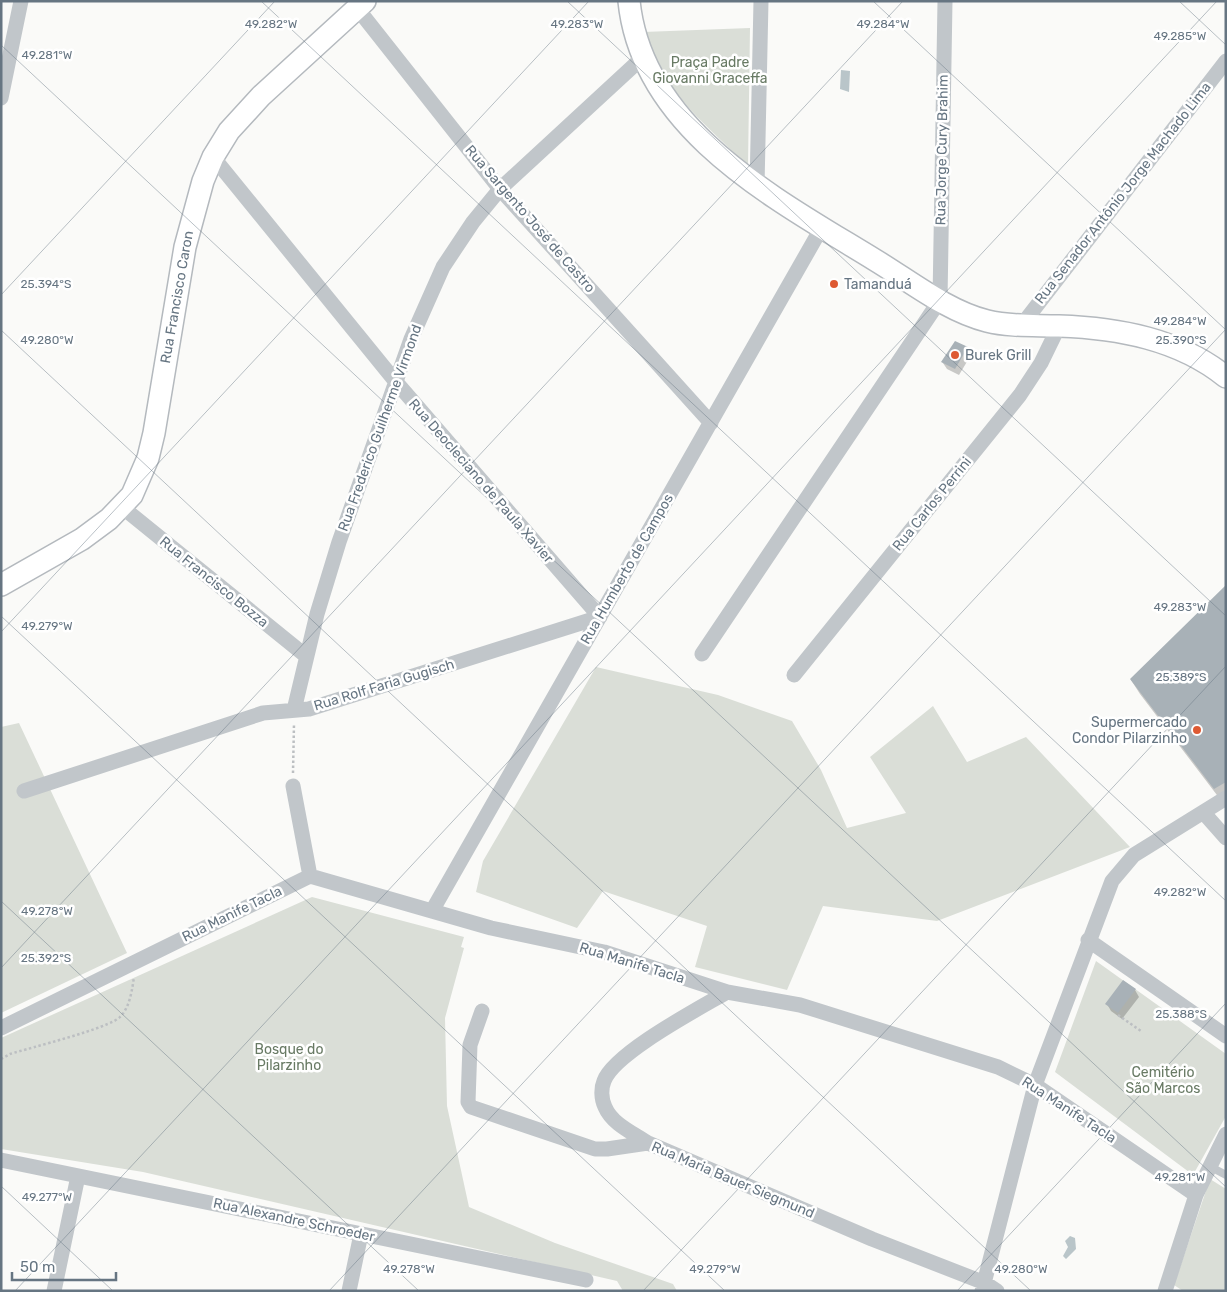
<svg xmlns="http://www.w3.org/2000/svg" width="1227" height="1292" font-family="Rubik,sans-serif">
<rect width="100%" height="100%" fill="#fafaf8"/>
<path fill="#daded7" d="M750,28L748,166C715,134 677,102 655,61C650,52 647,41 643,32Z
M596,667L718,695L792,721L821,770L847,828L906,813L870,757L933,706L967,762L1026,737L1130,847L937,921L823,906L787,990L695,967L707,926L603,891L577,928L476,892L483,861Z
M19,723L127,953L1,1013V727Z
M312,897L464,937L461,947L464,948L445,1018L447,1106L469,1207L555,1243L673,1284L677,1291H623L617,1281L143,1172L1,1149V1038Z
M1096,961L1226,1054V1116L1193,1175L1055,1072Z
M1210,1179L1226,1189V1291H1183L1174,1285Z"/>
<path fill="#b9c5c9" d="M841,70L850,71L849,92L840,89Z
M1070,1236L1075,1238L1076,1249L1066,1259L1063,1256L1068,1247L1065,1241Z"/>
<path fill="#0003" d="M967,348L971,355L959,375L947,369L943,363Z
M1226,587V802L1223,803L1140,694L1131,680Z
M1124,982L1135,990L1139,997L1122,1019L1111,1011L1107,1004Z"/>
<path fill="#a8b1b7" d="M955,341L968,347L955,369L941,362Z
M1226,585V782L1214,789L1130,679Z
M1123,980L1136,989L1118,1013L1105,1004Z"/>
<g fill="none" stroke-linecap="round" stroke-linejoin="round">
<defs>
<path id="secondary" d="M629,1C642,130 776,199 875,260C910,281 947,311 987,321C1011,327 1035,325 1059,326C1118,328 1179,339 1226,377
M1,585L82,539L109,519L132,495L148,458L154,433L185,247L203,181L213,157L229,131L261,96L365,1"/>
</defs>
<use href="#secondary" stroke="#b4b9be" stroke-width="24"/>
<path stroke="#bcbfc2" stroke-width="2.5" stroke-dasharray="2.5 2.5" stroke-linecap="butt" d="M293,773L294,724
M1118,1015L1141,1031
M1,1059L10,1054C29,1048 110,1028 120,1017C130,1007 132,990 134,977"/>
<path stroke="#c1c6ca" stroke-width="8" d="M1209,1166L1226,1175"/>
<path stroke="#c1c6ca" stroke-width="15" d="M357,8L500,189L711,423
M1,98L21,1
M757,186L761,1
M1021,326L1226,61
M122,507L306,656
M702,654L940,300L945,1
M794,675L1020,395L1041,363L1059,326
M294,710L317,614L339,542L411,339L443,267L473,222L500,189L642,58
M293,786L310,876
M24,791L263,713L309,709L600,617L396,382L213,157
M1203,812L1226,838
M432,911L822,227
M1088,940L1226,1036
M482,1011L470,1045L468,1102L471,1107L595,1149H607L648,1143L872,1239L985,1283L997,1291
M1,1028L310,876L491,928L604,952L727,992L800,1005L998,1067L1035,1085L1196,1195
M648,1143C633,1133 612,1124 605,1107C601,1099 601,1088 604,1081C614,1053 700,1008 727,992
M1,1160L586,1280
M54,1291L78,1176
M349,1291L361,1234
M982,1291L1035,1085L1112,881L1134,855L1226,798
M1165,1291L1196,1195L1226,1134"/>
<use href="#secondary" stroke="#fff" stroke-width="21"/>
</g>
<path fill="none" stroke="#667582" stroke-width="1" stroke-opacity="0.45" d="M261,1L1226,901M567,1L1226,616M873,1L1226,330M1179,1L1226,45M1,45L1226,1187M1,295L275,1M1,330L1031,1291M1,616L725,1291M1,632L589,1M1,901L419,1291M1,968L903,1M1,1186L113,1291M15,1291L1217,1M329,1291L1226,329M643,1291L1226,666M957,1291L1226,1003"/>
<g fill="#de5a33" stroke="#fff" stroke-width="2">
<circle cx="834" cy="284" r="5"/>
<circle cx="955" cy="355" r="5"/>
<circle cx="1197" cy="730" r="5"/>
</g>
<g text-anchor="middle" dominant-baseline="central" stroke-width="5" stroke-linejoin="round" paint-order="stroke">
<g font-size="14" fill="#687a64" stroke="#fff">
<text x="710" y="62">Praça Padre<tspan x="710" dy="16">Giovanni Graceffa</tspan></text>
<text x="289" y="1049">Bosque do<tspan x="289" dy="16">Pilarzinho</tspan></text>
<text x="1163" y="1072">Cemitério<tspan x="1163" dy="16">São Marcos</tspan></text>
</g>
<g font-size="14" fill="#667582" stroke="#fff">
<text transform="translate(942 150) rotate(-89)">Rua Jorge Cury Brahim</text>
<text transform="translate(1123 193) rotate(-52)">Rua Senador Antônio Jorge Machado Lima</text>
<text transform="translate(530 219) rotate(49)">Rua Sargento José de Castro</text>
<text transform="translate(177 297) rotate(-80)">Rua Francisco Caron</text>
<text transform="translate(380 428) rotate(-70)">Rua Frederico Guilherme Virmond</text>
<text transform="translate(481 481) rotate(49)">Rua Deocleciano de Paula Xavier</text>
<text transform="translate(932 504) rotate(-51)">Rua Carlos Perrini</text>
<text transform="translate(627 569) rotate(-60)">Rua Humberto de Campos</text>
<text transform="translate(214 582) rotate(39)">Rua Francisco Bozza</text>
<text transform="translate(384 685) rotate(-17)">Rua Rolf Faria Gugisch</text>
<text transform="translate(232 914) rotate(-26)">Rua Manife Tacla</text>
<text transform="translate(632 963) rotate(17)">Rua Manife Tacla</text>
<text transform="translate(1069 1110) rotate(33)">Rua Manife Tacla</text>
<text transform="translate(733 1180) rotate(23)">Rua Maria Bauer Siegmund</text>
<text transform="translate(294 1220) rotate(12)">Rua Alexandre Schroeder</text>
</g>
<g font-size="14" fill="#667582" stroke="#fff" text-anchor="start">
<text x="844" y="284">Tamanduá</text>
<text x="965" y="355">Burek Grill</text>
<text x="1187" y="722" text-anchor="end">Supermercado<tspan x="1187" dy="16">Condor Pilarzinho</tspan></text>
</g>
</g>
<g font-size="12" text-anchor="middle" fill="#667582" stroke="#fff" stroke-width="5" stroke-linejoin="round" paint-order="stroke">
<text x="271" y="28">49.282°W</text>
<text x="577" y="28">49.283°W</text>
<text x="883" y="28">49.284°W</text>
<text x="1180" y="40">49.285°W</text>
<text x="47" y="59">49.281°W</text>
<text x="46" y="288">25.394°S</text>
<text x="1180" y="325">49.284°W</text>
<text x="1181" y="344">25.390°S</text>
<text x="47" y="344">49.280°W</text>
<text x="1180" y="611">49.283°W</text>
<text x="47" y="630">49.279°W</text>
<text x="1181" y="681">25.389°S</text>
<text x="1180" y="896">49.282°W</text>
<text x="47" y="915">49.278°W</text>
<text x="46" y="962">25.392°S</text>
<text x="1181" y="1018">25.388°S</text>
<text x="1180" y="1181">49.281°W</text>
<text x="47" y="1201">49.277°W</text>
<text x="409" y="1273">49.278°W</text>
<text x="715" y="1273">49.279°W</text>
<text x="1021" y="1273">49.280°W</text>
</g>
<rect width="1227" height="1292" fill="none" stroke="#667582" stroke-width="5"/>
<path d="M12 1272v8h104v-8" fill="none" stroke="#667582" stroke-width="2.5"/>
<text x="20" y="1272" font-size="15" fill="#667582" stroke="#ffffff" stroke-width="4" paint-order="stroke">50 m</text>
</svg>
